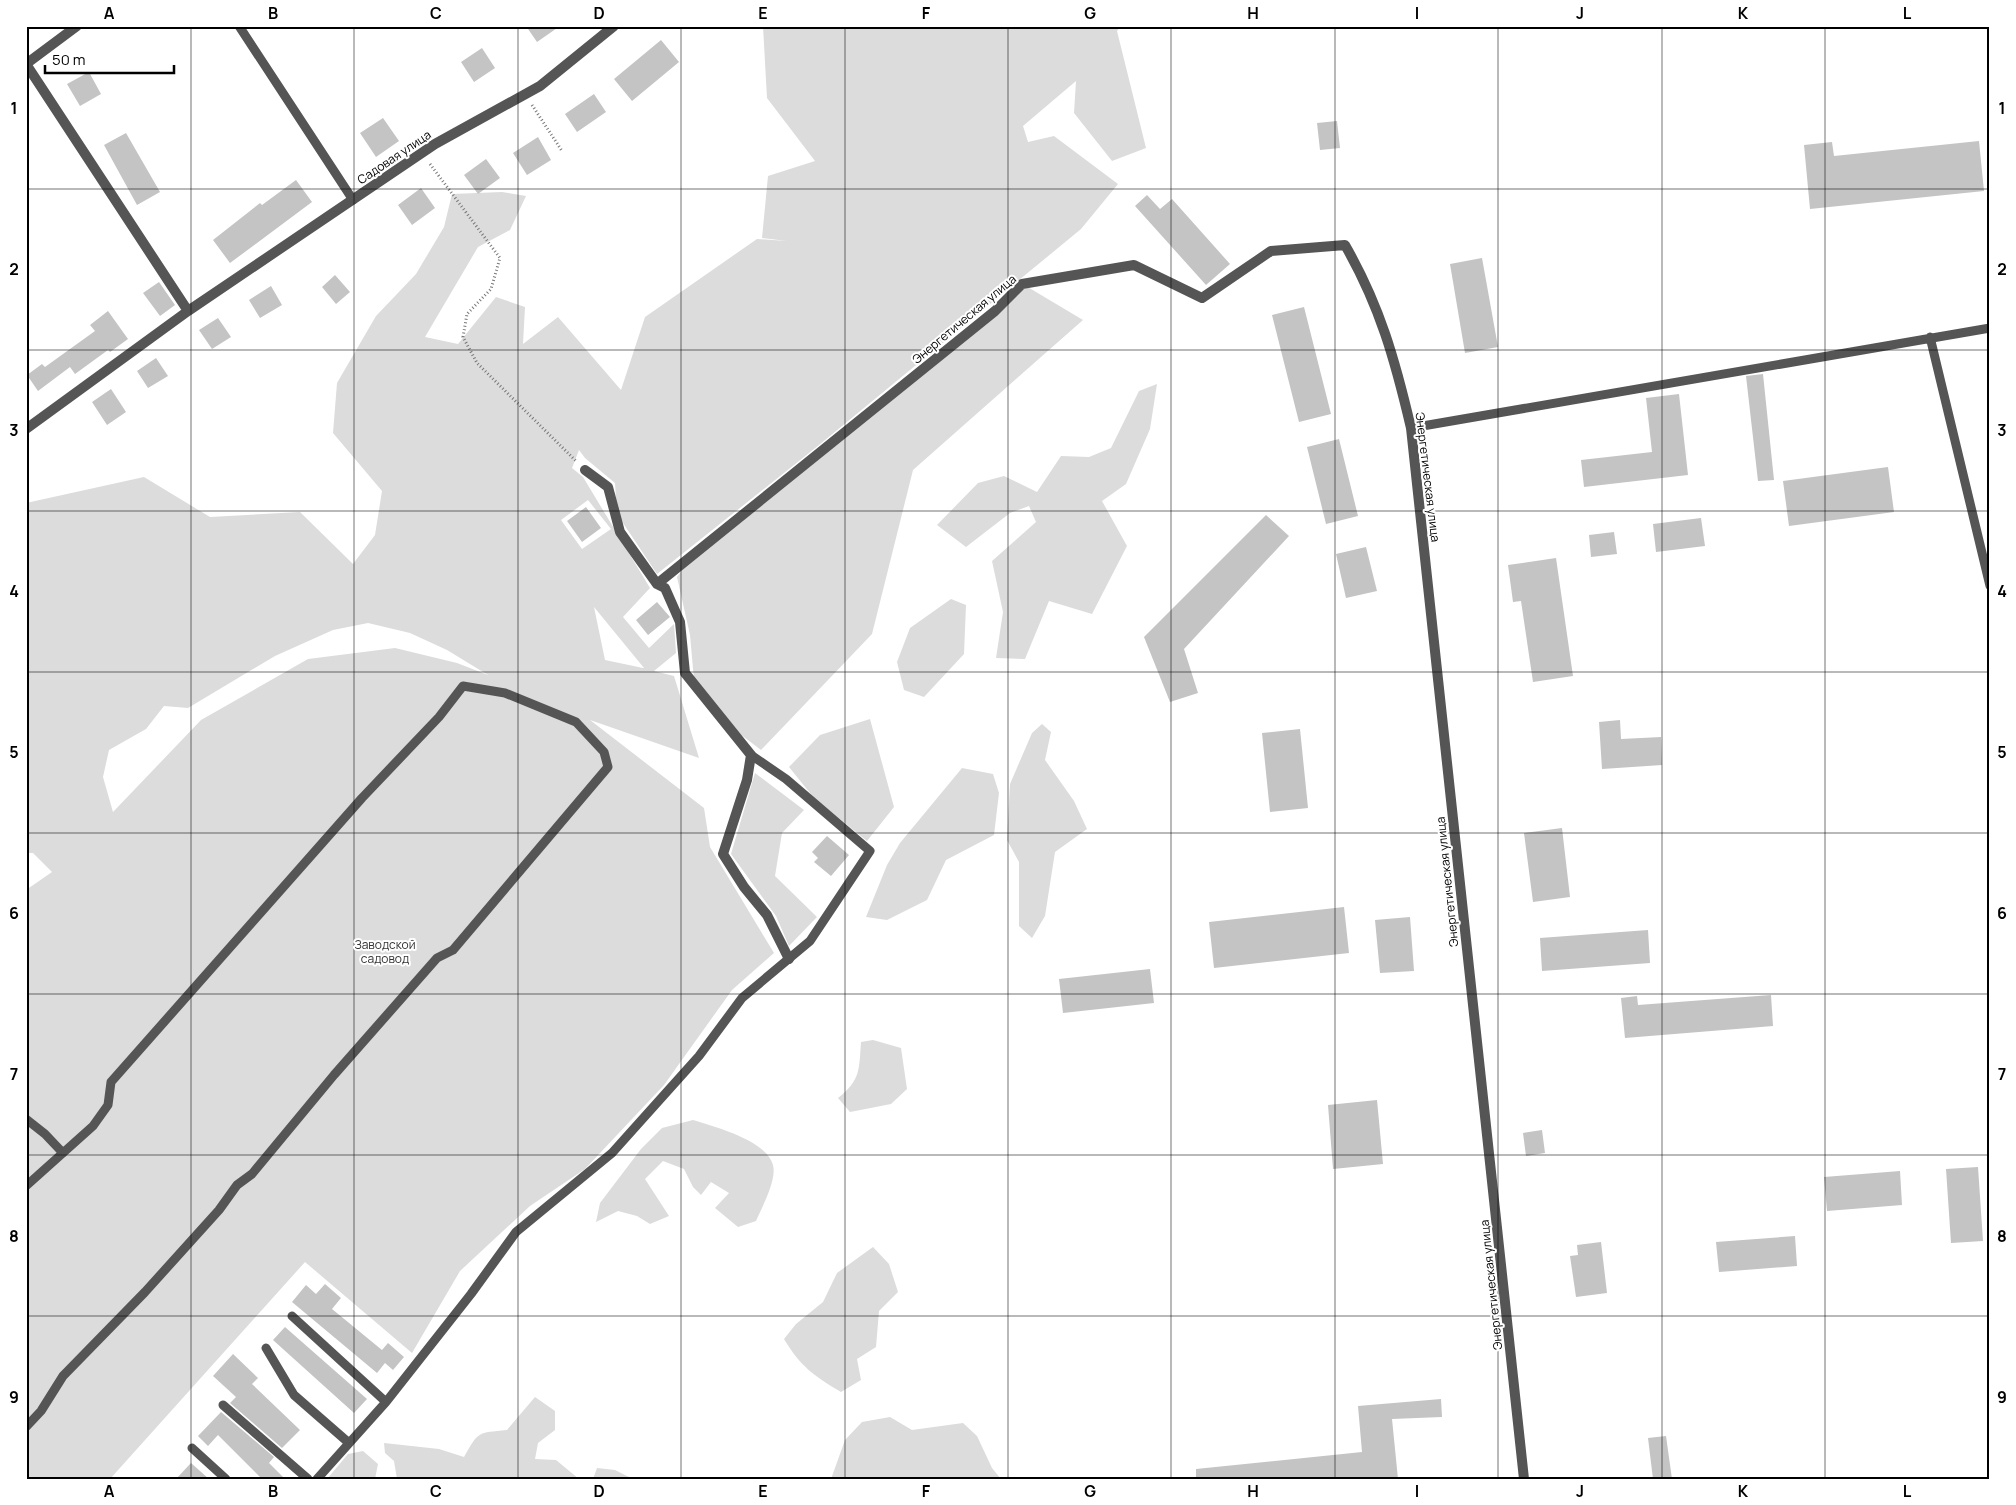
<svg xmlns="http://www.w3.org/2000/svg" width="2016" height="1505" font-family="Manrope,sans-serif">
<rect width="100%" height="100%" fill="#fff"/>
<path fill="#dcdcdc" fill-rule="evenodd" d="M763,26H1121L1117,31L1146,148L1112,161L1074,113L1076,81L1023,126L1028,142L1054,136L1118,184L1081,229L819,445L657,574L617,514L615,483L585,458L579,450L572,468L583,477L650,588L623,617L649,648L674,624L676,653L654,671L674,676L699,758L590,720L704,808L710,847L774,953L732,990L664,1085L585,1169L530,1206L460,1271L412,1353L305,1262L110,1479H26V890L52,872L33,853H26V503L144,477L210,517L300,512L353,564L375,535L382,491L333,433L337,383L376,316L416,274L444,227L452,194L502,192L526,196L510,230L478,247L425,337L458,344L496,297L525,307L523,344L558,317L621,390L645,317L757,239L787,241L762,238L768,176L815,161L767,98ZM588,500L611,529L582,549L561,520ZM594,607L644,668H643L605,660ZM368,623L410,633L447,650L488,675L457,663L395,648L308,659L201,720L113,812L103,777L109,750L146,729L164,706L188,708L275,656L333,630Z
M1026,286L1083,320L913,470L872,634L761,750L731,727L694,680L690,635L677,577L686,565Z
M1157,384L1150,429L1126,484L1102,501L1127,546L1092,614L1049,601L1025,659L996,658L1003,612L992,561L1036,522L1029,506L1010,513L966,547L937,525L978,483L1004,476L1037,492L1061,456L1089,457L1111,448L1139,391Z
M951,599L966,605L964,654L924,697L904,690L897,662L910,628Z
M870,719L894,807L867,841L814,798L789,767L820,735Z
M1042,724L1051,732L1045,760L1074,801L1087,829L1055,852L1045,916L1032,938L1019,926V862L1007,840L1010,784L1032,733Z
M962,768L993,774L999,793L994,835L946,860L927,900L887,920L866,917L887,865L900,843Z
M755,773L804,810L782,833L775,876L817,917L789,946L776,916L731,854Z
M873,1040L901,1048L907,1089L891,1104L850,1112L838,1098C861,1080 859,1069 861,1042Z
M693,1120C715,1127 766,1140 773,1165C777,1180 762,1207 756,1221L738,1227L715,1208L729,1193L711,1182L701,1195L693,1187L684,1169L663,1161L645,1179L669,1216L650,1224L637,1216L618,1211L596,1222L600,1203L641,1149L662,1128Z
M873,1247L889,1264L898,1292L879,1311L876,1347L857,1359L861,1380L841,1392C814,1376 800,1366 784,1339L796,1324L823,1302L837,1273Z
M535,1397L555,1411V1430L538,1443L535,1459L556,1460L579,1479H397L394,1461L385,1453L384,1443L439,1449L464,1457C479,1431 477,1433 507,1430Z
M890,1417L912,1430L963,1423L977,1436L992,1468L1001,1479H831L845,1440L862,1422Z
M363,1451L378,1464L375,1479H327L348,1454Z
M597,1468L615,1470L633,1479H593Z"/>
<path fill="#c4c4c4" d="M526,26H560L537,42Z
M661,40L679,62L632,101L614,79Z
M482,48L495,68L474,82L461,62Z
M89,72L101,94L80,106L67,84Z
M594,94L606,112L577,132L565,114Z
M383,118L399,141L376,157L360,133Z
M1337,121L1340,148L1320,150L1317,123Z
M126,133L160,192L137,205L104,145Z
M538,137L551,160L527,175L513,153Z
M1979,141L1984,191L1810,209L1804,145L1832,142L1834,156Z
M486,159L500,178L478,194L464,175Z
M296,180L312,202L230,263L213,240L260,203L262,205Z
M421,188L435,208L412,225L398,205Z
M1147,195L1160,209L1172,199L1230,264L1206,285L1135,206Z
M1482,258L1498,347L1465,353L1450,264Z
M335,275L350,292L336,304L322,287Z
M159,282L175,305L160,316L143,293Z
M271,286L282,305L260,318L249,300Z
M1304,307L1331,414L1299,422L1272,315Z
M108,311L128,339L110,352L108,350L75,374L70,367L38,391L27,375L42,364L45,367L95,331L90,325Z
M218,318L231,337L212,349L199,330Z
M156,358L168,376L148,388L137,371Z
M1763,374L1774,480L1758,481L1746,376Z
M111,389L126,412L107,425L92,402Z
M1679,394L1688,475L1584,487L1581,460L1652,452L1646,398Z
M1339,439L1358,516L1326,524L1307,447Z
M1888,467L1894,512L1789,526L1783,481Z
M586,507L601,528L582,542L567,521Z
M1266,515L1289,536L1184,649L1198,693L1170,702L1144,637Z
M1701,518L1705,546L1656,552L1653,524Z
M1614,532L1617,554L1591,557L1589,535Z
M1366,547L1377,591L1346,598L1336,554Z
M1556,558L1573,676L1533,682L1521,601L1513,602L1508,565Z
M657,602L670,617L648,635L636,620Z
M1620,720L1621,739L1661,737L1662,765L1602,769L1599,722Z
M1300,729L1308,808L1270,812L1262,733Z
M1562,828L1570,897L1533,902L1524,833Z
M827,836L849,855L831,876L814,862L818,858L812,852Z
M1344,907L1349,953L1214,968L1209,922Z
M1410,917L1414,971L1380,973L1375,920Z
M1648,930L1650,963L1542,971L1540,938Z
M1150,969L1154,1003L1063,1013L1059,979Z
M1771,995L1773,1026L1625,1038L1621,998L1637,996L1638,1005Z
M1377,1100L1383,1164L1333,1169L1328,1105Z
M1542,1130L1545,1153L1526,1156L1523,1133Z
M1978,1167L1983,1241L1951,1243L1946,1169Z
M1900,1171L1902,1205L1827,1211L1824,1177Z
M1795,1236L1797,1266L1719,1272L1716,1242Z
M1601,1242L1607,1293L1576,1297L1570,1256L1578,1255L1577,1245Z
M325,1284L341,1298L332,1309L382,1350L388,1343L404,1357L393,1370L385,1363L377,1373L292,1302L306,1285L316,1294Z
M285,1327L367,1399L354,1413L273,1340Z
M233,1354L258,1378L252,1384L300,1430L282,1448L230,1403L236,1397L213,1376Z
M1441,1399L1442,1417L1392,1419L1398,1479H1196V1469L1362,1452L1358,1406Z
M221,1412L274,1457L269,1463L285,1479H262L218,1435L208,1446L198,1436Z
M1666,1436L1672,1479H1653L1648,1438Z
M191,1463L209,1479H176Z"/>
<g fill="none" stroke-linecap="round" stroke-linejoin="round">
<path stroke="#777" stroke-width="3" stroke-dasharray="1 2.5" stroke-linecap="butt" d="M532,105L562,151
M430,164L500,258L491,289L467,314L463,337L477,363L577,462"/>
<path stroke="#555" stroke-width="9" d="M239,26L353,200
M1930,337L1990,586
M1411,428L1990,328
M26,1119L45,1134L63,1153
M26,1186L93,1126L108,1105L111,1082L362,798L439,717L463,686L505,693L576,722L604,752L608,767L453,950L437,958L334,1075L252,1174L237,1185L219,1210L145,1292L63,1376L41,1411L26,1427
M292,1316L386,1402
M266,1348L294,1395L349,1443
M223,1405L308,1479
M192,1448L226,1479
M317,1479L386,1402L471,1294L516,1232L612,1153L699,1056L742,998L810,941L870,851L786,779L751,755"/>
<path stroke="#555" stroke-width="10" d="M26,64L188,311
M26,64L77,26
M26,429L188,311L435,144L540,86L614,26
M585,470L608,487L620,532L657,584L665,588L680,622L685,673L751,755L747,780L723,854L744,887L767,915L789,959
M657,584L995,311L1022,284L1134,265L1202,298L1271,251L1345,245C1380,306 1395,360 1411,428L1524,1479"/>
</g>
<path fill="none" stroke="#000" stroke-width="1" stroke-opacity="0.55" d="M191,26V1479M354,26V1479M518,26V1479M681,26V1479M845,26V1479M1008,26V1479M1171,26V1479M1335,26V1479M1498,26V1479M1662,26V1479M1825,26V1479M26,189H1990M26,350H1990M26,511H1990M26,672H1990M26,833H1990M26,994H1990M26,1155H1990M26,1316H1990"/>
<g text-anchor="middle" dominant-baseline="central" stroke-width="4" stroke-linejoin="round" paint-order="stroke">
<g font-size="12" fill="#000" stroke="#fff">
<text transform="translate(394 157) rotate(-34)">Садовая улица</text>
<text transform="translate(964 319) rotate(-40)">Энергетическая улица</text>
<text transform="translate(1428 477) rotate(83)">Энергетическая улица</text>
<text transform="translate(1447 882) rotate(-96)">Энергетическая улица</text>
<text transform="translate(1491 1285) rotate(-96)">Энергетическая улица</text>
</g>
<g font-size="12" fill="#333" stroke="#fff">
<text x="385" y="944">Заводской<tspan x="385" dy="14">садовод</tspan></text>
</g>
</g>
<rect width="2016" height="1505" fill="none" stroke="#ffffff" stroke-width="55"/>
<path d="M45 65v8h129v-8" fill="none" stroke="#000000" stroke-width="2.5"/>
<text x="52" y="65" font-size="15" fill="#000000" stroke="#ffffff" stroke-width="4" paint-order="stroke">50 m</text>
<rect x="28" y="28" width="1960" height="1450" fill="none" stroke="#000" stroke-width="2"/>
<g font-size="16" text-anchor="middle" font-weight="bold" fill="#000">
<text x="109" y="19">A</text>
<text x="273" y="19">B</text>
<text x="436" y="19">C</text>
<text x="599" y="19">D</text>
<text x="763" y="19">E</text>
<text x="926" y="19">F</text>
<text x="1090" y="19">G</text>
<text x="1253" y="19">H</text>
<text x="1417" y="19">I</text>
<text x="1580" y="19">J</text>
<text x="1743" y="19">K</text>
<text x="1907" y="19">L</text>
<text x="14" y="114">1</text>
<text x="2002" y="114">1</text>
<text x="14" y="275">2</text>
<text x="2002" y="275">2</text>
<text x="14" y="436">3</text>
<text x="2002" y="436">3</text>
<text x="14" y="597">4</text>
<text x="2002" y="597">4</text>
<text x="14" y="758">5</text>
<text x="2002" y="758">5</text>
<text x="14" y="919">6</text>
<text x="2002" y="919">6</text>
<text x="14" y="1080">7</text>
<text x="2002" y="1080">7</text>
<text x="14" y="1242">8</text>
<text x="2002" y="1242">8</text>
<text x="14" y="1403">9</text>
<text x="2002" y="1403">9</text>
<text x="109" y="1497">A</text>
<text x="273" y="1497">B</text>
<text x="436" y="1497">C</text>
<text x="599" y="1497">D</text>
<text x="763" y="1497">E</text>
<text x="926" y="1497">F</text>
<text x="1090" y="1497">G</text>
<text x="1253" y="1497">H</text>
<text x="1417" y="1497">I</text>
<text x="1580" y="1497">J</text>
<text x="1743" y="1497">K</text>
<text x="1907" y="1497">L</text>
</g>
</svg>
